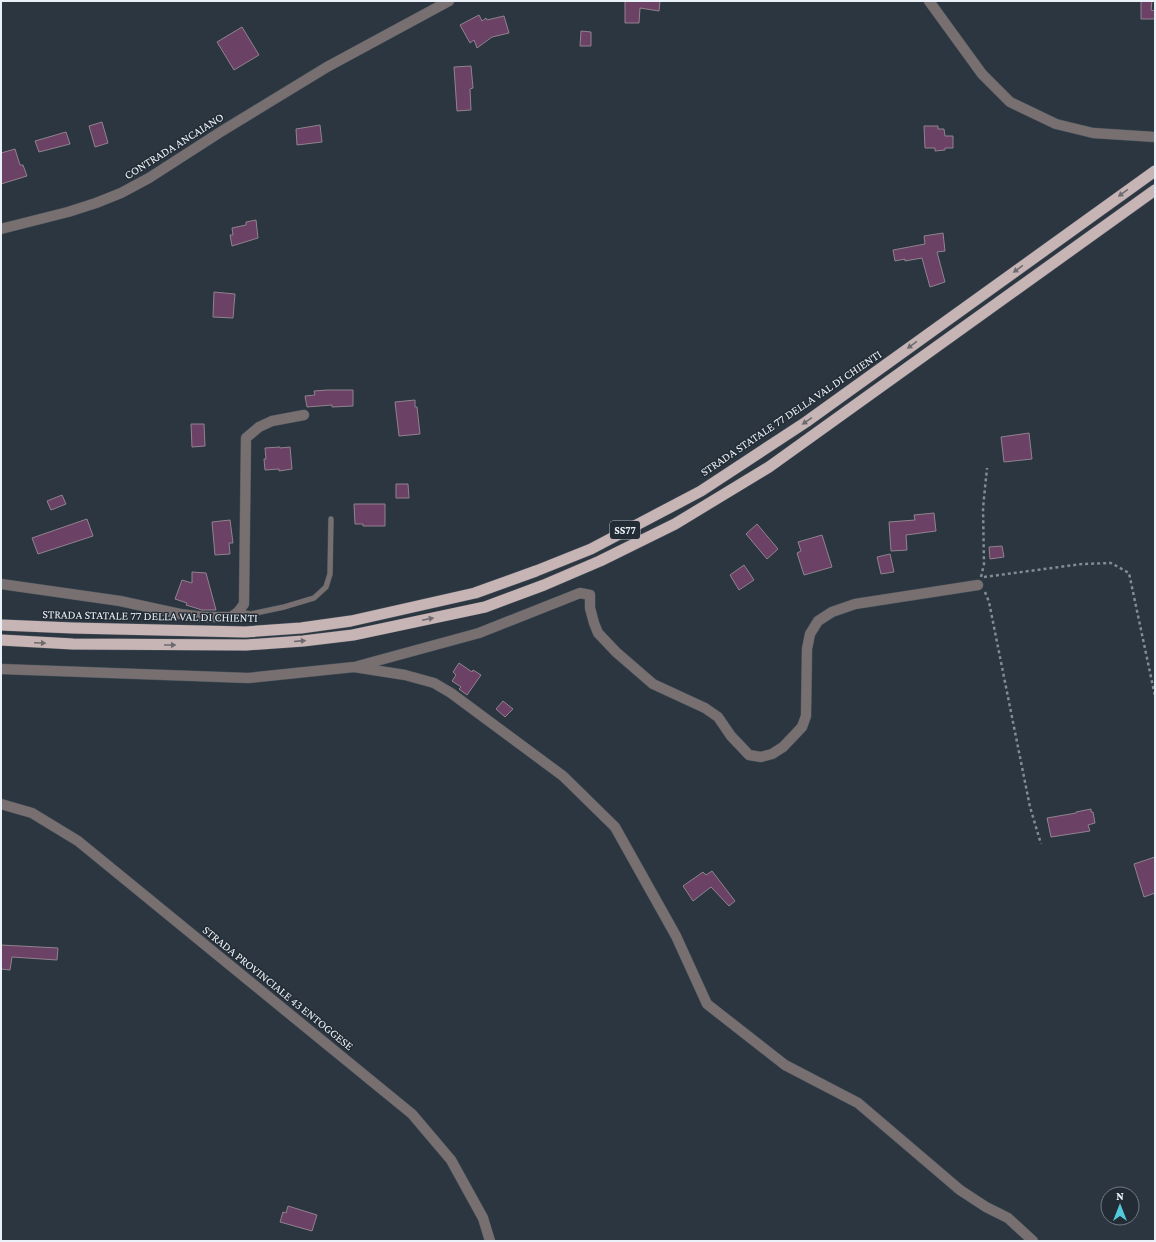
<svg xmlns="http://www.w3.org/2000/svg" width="1156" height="1242" font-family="'Crimson Pro',serif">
<rect width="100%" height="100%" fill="#2c3640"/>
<path fill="#6b4166" stroke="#90838e" d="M625,1H660L659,11L640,8L639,23H625Z
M1141,1H1152L1151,10L1155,11V19H1141Z
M479,15L482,21L486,18L487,20L504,16L509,33L492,37L477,48L474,40L470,43L460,25Z
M242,27L259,55L234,70L217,42Z
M581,31L591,32V46H580Z
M471,66L473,88L470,89L471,110L457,111L454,67Z
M102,122L108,143L95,147L89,126Z
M320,125L322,142L297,145L296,129Z
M924,126H938V129H944L945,136H953V148H945V150L935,151V148H925Z
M66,132L70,144L39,152L35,141Z
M15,149L20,165H23L27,176L1,184V153Z
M256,220L258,238L232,246L230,235H233L232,228L246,225V222Z
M943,233L945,251L937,252L945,282L930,287L922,258L905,261V259L895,261L893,250L925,244L924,236Z
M214,292L235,294L233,318L213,317Z
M327,390H353V406L332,407V405L307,407L305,396L315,395L314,391Z
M415,400V407H417L420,434L399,436L395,402Z
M191,424H204L205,446L192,447Z
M1029,433L1032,459L1004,462L1001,437Z
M280,447V448L290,447L292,469L279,471V469L265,470L264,459H266L265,448Z
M396,484H408L409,498H396Z
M62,495L66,504L51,510L47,501Z
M354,504H385V526H363V524H355Z
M934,513L936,531L906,535L907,550L891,551L889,522L915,520L914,515Z
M87,519L93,536L38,554L32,538Z
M230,520L233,543H229L230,554L215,555L212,522Z
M757,524L778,549L767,559L746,534Z
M822,535L832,567L804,575L797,553L801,551L798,542Z
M1002,546L1004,557L990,559L989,547Z
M890,554L894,572L881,574L877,557Z
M744,565L754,580L739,590L730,575Z
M192,572L206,573L216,610H202L186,605L187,603L175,599L182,580L192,583Z
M459,663L472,672L473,670L481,675L467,695L459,689L461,687L452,681L456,675L453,672Z
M503,701L513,709L505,717L496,709Z
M1091,809V812H1093L1095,823L1088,825L1090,831L1051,837L1047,818L1076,813V812Z
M1155,857V893L1144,897L1134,864Z
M712,871L735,901L729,906L711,887L693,901L683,886L703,872L706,875Z
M1,945L58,948L57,960L12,957L10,970L1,969Z
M288,1206L317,1215L312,1231L280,1222L283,1212L286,1213Z"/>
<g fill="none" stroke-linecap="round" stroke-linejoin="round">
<defs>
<path id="service" d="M238,612L251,614L284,607L314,598L326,587L330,574L331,519"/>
<path id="minor" d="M1,584L120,601L180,614L205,617H231L238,612L244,604L246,438L259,427L272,421L304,415
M358,666L479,633L580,593L590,595V608L594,623L598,633L616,652L653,684L705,708L718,717L731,736L749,755L761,757L772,754L783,747L802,727L806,716L807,649L810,634L818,621L832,612L855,604L978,585
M1,669L248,678L354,667L405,675L434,683L451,693L563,776L615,827L676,936L707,1004L785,1065L858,1103L960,1190L986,1207L1008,1218L1033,1241"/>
<path id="tertiary" d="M929,1L982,74L1010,102L1056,124L1093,133L1155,137
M1,229L68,212L96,203L121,193L149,178L222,131L327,67L449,1
M1,804L32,813L78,841L412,1114L451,1160L483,1218L490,1241"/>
<path id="trunk" d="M1,625L73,628L245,632L301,628L351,621L475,593L536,571L591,549L701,491L806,422L1155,171
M1,640L73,644L246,645L303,641L353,635L485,607L544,585L600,561L675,524L769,467L1155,190"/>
</defs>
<use href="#service" stroke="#4b545d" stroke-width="6"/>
<use href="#minor" stroke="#4b545d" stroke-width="11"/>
<use href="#tertiary" stroke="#4b545d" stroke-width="11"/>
<use href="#trunk" stroke="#4b545d" stroke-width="12"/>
<path stroke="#838b94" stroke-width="2.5" stroke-dasharray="3 3" stroke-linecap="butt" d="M981,577L984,564L983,508L987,468
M984,577L1082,564L1111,563L1129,573L1155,696
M985,592L989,602L1030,807L1041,844"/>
<use href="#service" stroke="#787070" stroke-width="5"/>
<use href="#minor" stroke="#787070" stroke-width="10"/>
<use href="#tertiary" stroke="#787070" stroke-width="10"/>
<use href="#trunk" stroke="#c7b5b6" stroke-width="11"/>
</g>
<defs><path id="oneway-solid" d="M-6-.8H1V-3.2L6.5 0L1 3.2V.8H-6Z"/></defs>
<g fill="#6d6a6f">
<use href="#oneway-solid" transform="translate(1123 193) rotate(144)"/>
<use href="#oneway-solid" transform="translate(1018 269) rotate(144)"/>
<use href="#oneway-solid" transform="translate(912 345) rotate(144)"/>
<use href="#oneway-solid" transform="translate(807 421) rotate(145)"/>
<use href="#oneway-solid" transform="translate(428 619) rotate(-12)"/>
<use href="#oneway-solid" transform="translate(300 641) rotate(-5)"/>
<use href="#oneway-solid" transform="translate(40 643) rotate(3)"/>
<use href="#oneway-solid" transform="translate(170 645)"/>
</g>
<g text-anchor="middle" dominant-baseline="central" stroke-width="3" stroke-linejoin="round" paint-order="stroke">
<rect fill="#232c35" stroke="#afb6be" stroke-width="1" x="610" y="521" width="30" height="18" rx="3"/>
<g font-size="11" font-weight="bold" fill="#ebf1f8">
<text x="625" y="530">SS77</text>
</g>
<g font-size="12" fill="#ebf1f8" stroke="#232c35">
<text transform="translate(174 146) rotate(-32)">CONTRADA ANCAIANO</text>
<text transform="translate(791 413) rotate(-34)">STRADA STATALE 77 DELLA VAL DI CHIENTI</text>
<text transform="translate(150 616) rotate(1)">STRADA STATALE 77 DELLA VAL DI CHIENTI</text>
<text transform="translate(278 988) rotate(39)">STRADA PROVINCIALE 43 ENTOGGESE</text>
</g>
</g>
<rect width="1156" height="1242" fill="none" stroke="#ebf1f8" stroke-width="4"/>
<g transform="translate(1120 1206)"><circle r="19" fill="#232c35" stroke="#737b83"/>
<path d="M0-3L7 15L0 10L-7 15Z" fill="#53cadc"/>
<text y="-6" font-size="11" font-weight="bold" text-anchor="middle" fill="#ebf1f8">N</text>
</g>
</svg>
